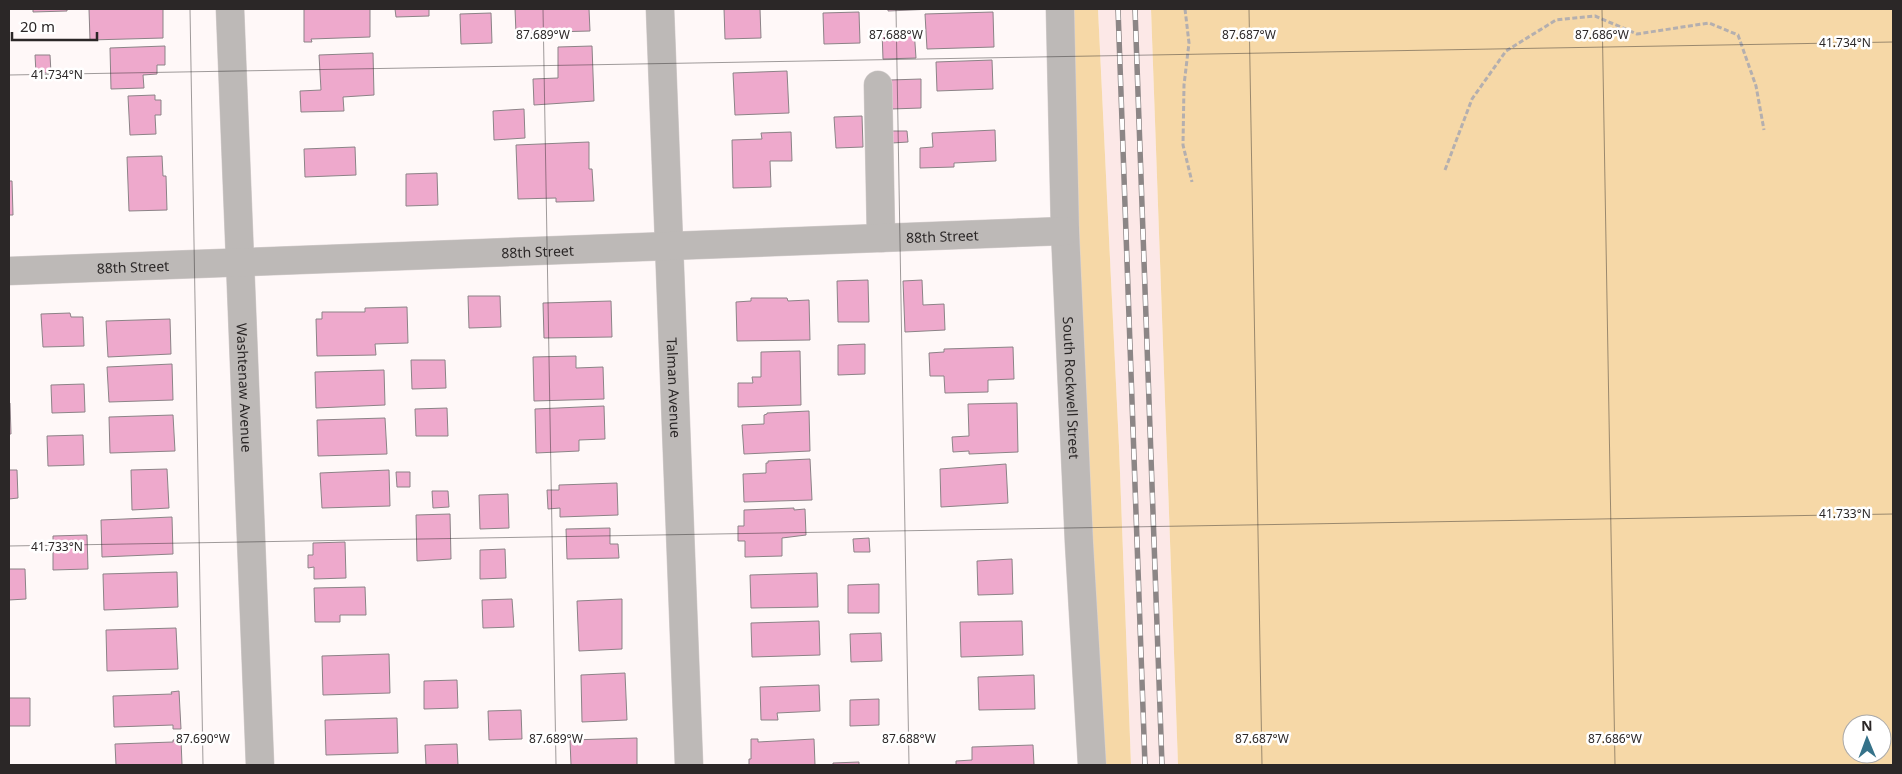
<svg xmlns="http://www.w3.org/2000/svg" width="1902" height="774" font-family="'Noto Sans',sans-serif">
<rect width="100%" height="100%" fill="#fff8f8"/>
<path fill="#fce8e7" d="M1098,9H1151L1178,765H1131L1119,446Z"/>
<path fill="#f6d8a7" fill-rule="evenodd" d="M1071,9H1098L1119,446L1131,765H1104L1074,228Z
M1151,9H1893V765H1178ZM1852,724H1882V754H1852Z"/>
<path fill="#eea9cc" stroke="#8c8387" d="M33,9H67V11L33,12Z
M89,9H163V38L90,40Z
M304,9H370V37L311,39L312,42H304Z
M395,9H429V16L396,17Z
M515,9H589L590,31L516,33Z
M724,9H760L761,38L725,39Z
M888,9H933L888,11Z
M859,12L860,43L824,44L823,13Z
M993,12L994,47L927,49L925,14Z
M491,13L492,43L461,44L460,14Z
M914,29L916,58L883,59L882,31Z
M165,46V65H157V74L143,75L144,88L111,89L110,48Z
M592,46L594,101L534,105L533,79L558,78V47Z
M373,53L374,95L343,97L344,111L301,112L300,91L321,90L319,55Z
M35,55H50L51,73H36Z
M992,60L993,89L937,91L936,62Z
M787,71L789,113L735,115L733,73Z
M921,79V108L891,109L890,80Z
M155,95V100H161V115H155L156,134L130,135L128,96Z
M524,109L525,138L494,140L493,111Z
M862,116L863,147L836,148L834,117Z
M995,130L996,161L954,163V167L920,168V148L933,147L932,133Z
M891,131H907L908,142L892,143Z
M791,132L792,161H770L771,187L733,188L732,140L762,139L761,133Z
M589,142V169H592L594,201L556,202V198L518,199L516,145Z
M355,147L356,175L305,177L304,149Z
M162,156L163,176H166L167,210L129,211L127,157Z
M437,173L438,205L406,206V174Z
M9,181H12L13,215H9Z
M868,280L869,322H838L837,281Z
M922,280L923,305L944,304L945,330L905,332L903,281Z
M468,296H500L501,327L469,328Z
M751,298H787L788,301L809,300L810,340L737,341L736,302L751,301Z
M611,301L612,337L544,338L543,303Z
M407,307L408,343L375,344L376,355L317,356L316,319H322V312H365V308Z
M70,313L71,317H83L84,346L43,347L41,314Z
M170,319L171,354L108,357L106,321Z
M865,344V374L838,375V345Z
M1013,347L1014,379L988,380V392L945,393L944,376H930L929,353L944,352V349Z
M800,351L801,405L738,407V383H753L752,377H761V352Z
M576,356V368L603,367L604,399L534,401L533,357Z
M411,360H445L446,388L412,389Z
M172,364L173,400L109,402L107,367Z
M384,370L385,405L316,408L315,372Z
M84,384L85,412L52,413L51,385Z
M9,403H10L11,434H9Z
M1017,403L1018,452L969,454V451L953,452L952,437L969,436L968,404Z
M604,406L605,439L579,440V451L536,453L535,409Z
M447,408L448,436H416L415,409Z
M809,411L810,451L744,454L742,425L764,424V415L767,414V413Z
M173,415L175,451L110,453L109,417Z
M385,418L387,454L318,456L317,420Z
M83,435L84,465L48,466L47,436Z
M810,459L812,500L744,502L743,474L766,473V463H768V461Z
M1006,464L1008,503L941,507L940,469Z
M167,469L169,508L132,510L131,470Z
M9,470H17L18,498L9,499Z
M389,470L390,506L322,508L320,473Z
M396,472H410V487H397Z
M617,483L618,515L560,517V508L548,509L547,490H559V485Z
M432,491H448L449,507L433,508Z
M508,494L509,528L480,529L479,495Z
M794,508V510L805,509L806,535L782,538V556L745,557V541H738V526H744V510Z
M450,514L451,559L417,561L416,515Z
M172,517L173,554L102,557L101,520Z
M610,528V544H618L619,558L567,559L566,529Z
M87,535L88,569L53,570V536Z
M869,538L870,552H854L853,539Z
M345,542L346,578L314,579V567L308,568V555H313V543Z
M505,549L506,578L480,579V550Z
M1012,559L1013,594L978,595L977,561Z
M9,569H25L26,599L9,600Z
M177,572L178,607L104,610L103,574Z
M817,573L818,607L751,608L750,575Z
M879,584V613H848V585Z
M365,587L366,615H340V622H315L314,588Z
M512,599L514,627L483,628L482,600Z
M622,599V649L579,651L577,601Z
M819,621L820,655L752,657L751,623Z
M1022,621L1023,655L961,657L960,622Z
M176,628L178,669L107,671L106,630Z
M881,633L882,661L851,662L850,634Z
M389,654L390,693L323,695L322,656Z
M625,673L627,720L582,722L581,675Z
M1034,675L1035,709L979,710L978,677Z
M457,680L458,708L424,709V681Z
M819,685L820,711L777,713L778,720H761L760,687Z
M179,691L181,729H173V725L114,727L113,696L172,694L171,692Z
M9,698H30V726H9Z
M879,699V725L850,726V700Z
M521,710L522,739L489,740L488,711Z
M397,718L398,753L326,755L325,720Z
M637,738V765H571L570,740Z
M181,739L182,765H116L115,744L173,742V740Z
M751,739H758V742L814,739L815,765H749V759H751Z
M457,744L458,765H426L425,745Z
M1033,745L1034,765H956V761L972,760V747Z
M859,762V765H833V763Z"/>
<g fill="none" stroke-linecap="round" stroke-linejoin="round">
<defs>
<g id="minor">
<path id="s1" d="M230,9L260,765"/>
<path id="s2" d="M660,9L689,765"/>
<path id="s3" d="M1060,9L1065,231L1079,543L1092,765"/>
<path d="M878,85L881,238"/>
<path id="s4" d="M9,271L1065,231"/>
</g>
</defs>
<use href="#minor" stroke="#d9d2d2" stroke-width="29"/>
<path stroke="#b4afaf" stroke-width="3" stroke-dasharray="5 2.5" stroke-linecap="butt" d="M1185,9L1189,43L1184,85L1183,145L1192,182
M1445,170L1472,99L1506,51L1556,20L1595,16L1637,34L1709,23L1738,35L1756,86L1764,130"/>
<use href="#minor" stroke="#bdb9b7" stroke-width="28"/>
<defs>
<path id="rail" d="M1118,9L1145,765
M1135,9L1162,765"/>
</defs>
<use href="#rail" stroke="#8c8686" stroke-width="5.5"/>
<use href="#rail" stroke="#fff" stroke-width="4" stroke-dasharray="11" stroke-linecap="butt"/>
</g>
<path fill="none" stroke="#2b2727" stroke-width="1" stroke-opacity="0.45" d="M190,9L203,765M543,9L556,765M896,9L909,765M1249,9L1262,765M1602,9L1615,765M9,75L1893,42M9,546L1893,514"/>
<g text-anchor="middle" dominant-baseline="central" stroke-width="5" stroke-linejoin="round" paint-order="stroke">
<g font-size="14" fill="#2b2727" stroke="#fff">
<text stroke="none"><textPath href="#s4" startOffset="934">88th Street</textPath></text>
<text stroke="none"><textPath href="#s4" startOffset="529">88th Street</textPath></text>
<text stroke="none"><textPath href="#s4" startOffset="124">88th Street</textPath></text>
<text stroke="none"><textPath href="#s1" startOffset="379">Washtenaw Avenue</textPath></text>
<text stroke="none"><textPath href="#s2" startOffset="379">Talman Avenue</textPath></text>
<text stroke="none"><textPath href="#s3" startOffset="379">South Rockwell Street</textPath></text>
</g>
</g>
<g font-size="12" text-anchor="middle" fill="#2b2727" stroke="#fff" stroke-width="5" stroke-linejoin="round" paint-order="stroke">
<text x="543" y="39">87.689°W</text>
<text x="896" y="39">87.688°W</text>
<text x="1249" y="39">87.687°W</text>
<text x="1602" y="39">87.686°W</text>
<text x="1845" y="47">41.734°N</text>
<text x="57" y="79">41.734°N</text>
<text x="1845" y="518">41.733°N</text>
<text x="57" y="551">41.733°N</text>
<text x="203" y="743">87.690°W</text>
<text x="556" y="743">87.689°W</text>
<text x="909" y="743">87.688°W</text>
<text x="1262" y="743">87.687°W</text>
<text x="1615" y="743">87.686°W</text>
</g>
<rect width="1902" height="774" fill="none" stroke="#2b2727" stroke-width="20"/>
<g transform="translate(1867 739) rotate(359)"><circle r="24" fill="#ffffff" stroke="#aaa9a9"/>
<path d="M0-4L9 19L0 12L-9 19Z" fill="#357289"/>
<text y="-8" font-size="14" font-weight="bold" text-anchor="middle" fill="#2b2727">N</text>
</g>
<path d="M12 32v8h85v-8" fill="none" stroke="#2b2727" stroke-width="2.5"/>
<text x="20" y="32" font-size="15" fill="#2b2727" stroke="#ffffff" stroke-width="4" paint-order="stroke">20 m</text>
</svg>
